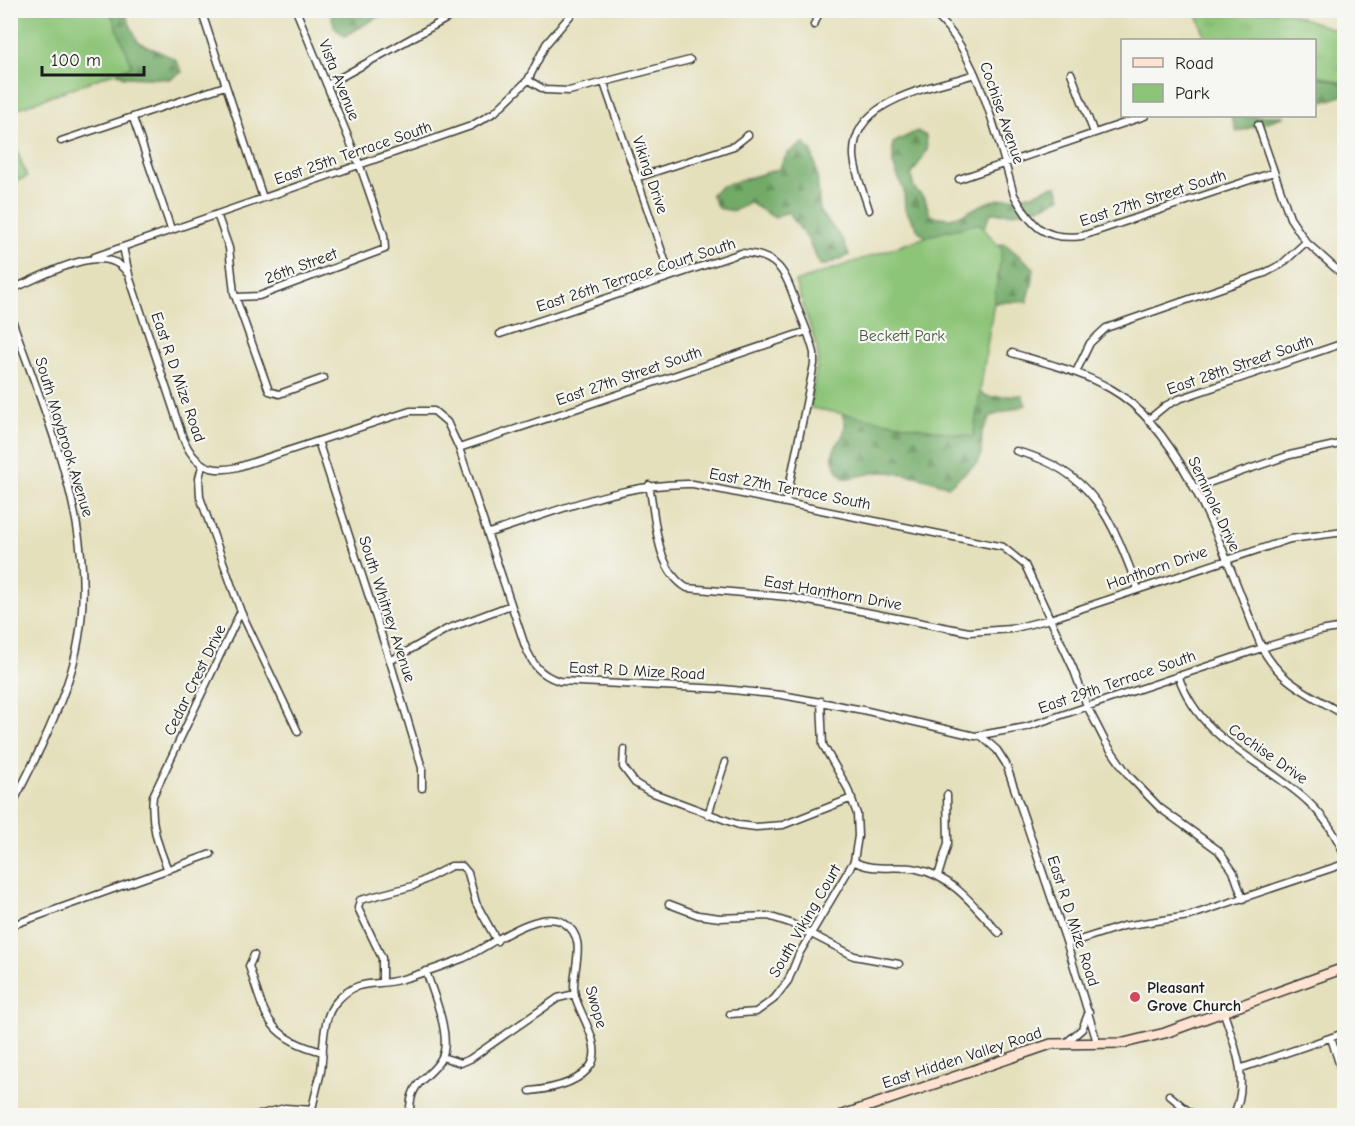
<svg xmlns="http://www.w3.org/2000/svg" width="1355" height="1126" font-family="'Comic Neue',sans-serif">
<defs>
<pattern id="grass-tufts" width="24" height="20" patternUnits="userSpaceOnUse" patternTransform="scale(1.5)"><rect width="24" height="20" fill="#8dc578"/><path d="M3 7l-1-3M5 7V3M7 7l1-3M15 17l-1-3M17 17v-4M19 17l1-3" fill="none" stroke="#79a967"/></pattern>
<pattern id="forest-firs" width="22" height="20" patternUnits="userSpaceOnUse" patternTransform="scale(1.5)"><rect width="22" height="20" fill="#72aa68"/><path d="M5 1l3.5 6h-7zM16 11l3.5 6h-7z" fill="#5d8a55"/></pattern>
</defs>
<rect width="100%" height="100%" fill="#f6f6f2"/>
<filter id="ink" filterUnits="userSpaceOnUse"><feTurbulence type="fractalNoise" baseFrequency=".0167" numOctaves="2"/><feDisplacementMap in="SourceGraphic" scale="12" xChannelSelector="R" yChannelSelector="G"/><feConvolveMatrix kernelMatrix="1 2 1 2 8 2 1 2 1" color-interpolation-filters="sRGB"/></filter>
<filter id="wash" filterUnits="userSpaceOnUse"><feTurbulence type="fractalNoise" baseFrequency=".008" numOctaves="4" result="noise"/><feDisplacementMap in="SourceGraphic" scale="24" xChannelSelector="R" yChannelSelector="G"/><feGaussianBlur stdDeviation="1.35" result="paint"/><feColorMatrix in="noise" values="0 0 0 0 0 0 0 0 0 0 0 0 0 0 0 0 0 1.4 0 .05"/><feComposite in="paint" operator="in"/></filter>
<g filter="url(#wash)">
<rect width="100%" height="100%" fill="#e5e0bc"/>
<path fill="url(#grass-tufts)" stroke="#54704a" stroke-width="1.5" d="M1196,11H1284L1344,33V84L1315,74L1314,40H1206Z"/>
<path fill="url(#forest-firs)" stroke="#476342" stroke-width="1.5" d="M98,11H124L138,42L175,59L182,72L170,79L124,77L110,68Z
M330,11V10L388,11L345,36L335,28Z
M1314,75L1344,84V95L1315,105Z
M1231,116H1285L1237,132Z
M917,131L926,136L927,150L911,176L914,188L925,199L930,215C956,223 963,213 986,203C1002,196 1020,199 1036,193C1044,190 1048,186 1057,186L1061,197C1039,211 1017,214 991,213L981,234L990,245L1005,244L1034,268L1032,285L1027,302H999L986,306L969,387L989,397L1022,395L1026,405L991,416L982,431L981,455L977,463L949,486C927,479 905,472 882,472C869,472 858,478 844,478C817,447 847,446 845,423C844,417 840,410 837,405L930,242L918,230L905,209L904,191L893,164V143Z
M804,143L812,152L817,174L820,212L842,239L849,255L826,265H820L807,238L788,212L775,218L749,202L734,211L718,208L711,194L722,186L779,169L787,154Z"/>
<path fill="#8dc578" stroke="#54704a" stroke-width="1.5" d="M11,10L110,11L132,66L11,111Z
M10,132L27,177L11,183H10Z
M979,223L1002,250L973,437L810,408L818,358L817,347L795,282L932,235Z"/>
</g>
<g filter="url(#ink)">
<g fill="none" stroke-linecap="round" stroke-linejoin="round">
<defs>
<path id="street" d="M201,10L263,198
M928,10C975,39 999,143 1014,195C1032,226 1044,241 1082,236L1274,172
M814,25L820,10
M1071,73L1094,133
M528,80L545,90L569,91L690,60
M604,83L670,275
M327,85L455,14
M133,118L171,229
M1258,125L1290,218L1306,242L1344,276
M61,141L225,86
M636,178L734,146L748,135
M959,179L1145,116
M869,210C864,193 855,174 854,156C851,98 933,88 975,74
M217,214L229,248L234,293L269,391L279,394L324,378
M123,247L130,279L183,438C194,465 210,474 238,467L410,411H434L447,422L459,448L525,646C533,665 539,674 559,681L723,689L782,695L863,710L975,736L1026,727L1262,648L1320,631L1344,627
M94,257L471,126L495,112L528,80L546,44L575,10
M10,290C40,278 105,238 127,273
M237,297L259,296L385,249L384,235L360,166L296,10
M10,314C51,433 112,557 67,684C52,727 31,768 10,809
M500,334L741,253C781,254 786,275 798,309C804,323 810,337 814,353V364L786,502
M1012,353C1046,363 1080,371 1111,389C1188,432 1229,570 1262,648C1282,685 1310,693 1344,715
M1076,372L1090,343L1106,328L1265,273L1282,264L1306,242
M1148,420L1165,406L1179,399L1344,343
M318,441L390,661L422,768V788
M459,448L807,331
M1016,451C1094,471 1112,520 1138,589
M202,466L199,478L200,497L241,612L298,732
M649,485C656,518 655,569 687,588L788,597L969,632L1011,629L1050,619L1290,539L1344,532
M1194,488L1290,455L1344,443
M489,533C555,512 623,482 693,484L1003,547L1025,565L1073,668L1087,706L1106,743L1129,776L1160,808L1218,850L1233,871L1243,899
M390,661L447,629L511,605
M1178,675C1209,766 1311,766 1344,855
M980,735L997,750L1006,764L1067,944L1097,1042
M624,749L623,767L635,783L648,791L739,825L756,827L783,825L852,798
M708,815L725,762
M854,861C870,872 898,865 917,869C954,877 975,907 999,933
M168,870C158,846 150,823 153,796L240,613
M938,876L948,843L947,795
M669,904L698,915L720,918L768,916L790,923L854,956L899,964
M10,926L211,854
M1067,944L1123,926L1189,916L1344,864
M254,955L249,966C265,1016 267,1038 323,1052
M382,981V958L358,908L360,900L413,886L451,866H462L468,873L476,903L497,941
M1223,1010C1234,1044 1251,1081 1233,1116
M730,1014L756,1012L774,999L788,981L799,954L854,861L858,836L857,814L847,787L823,745L821,701
M1331,1038L1344,1079
M1067,1042L1082,1029L1089,1012
M442,1057L461,1063L470,1059L558,998L575,994
M1242,1068L1344,1033
M1169,1095L1194,1116
M254,1116L285,1108L312,1110
M311,1116C313,1100 318,1086 321,1071C324,1050 321,1017 337,1001C359,977 374,987 399,980C421,974 443,966 464,958C488,947 539,907 564,923C591,940 569,972 575,996C580,1015 603,1046 591,1065C579,1084 550,1089 530,1091
M410,1116C408,1078 431,1080 442,1057C452,1036 433,993 426,971"/>
<path id="secondary" d="M840,1116L1051,1044L1124,1043L1165,1033L1344,968"/>
</defs>
<use href="#street" stroke="#3a3934" stroke-width="9"/>
<use href="#secondary" stroke="#3a3934" stroke-width="12"/>
<use href="#street" stroke="#fff" stroke-width="6"/>
<use href="#secondary" stroke="#fee3d2" stroke-width="9"/>
</g>
</g>
<circle fill="#d1495b" stroke="#f6f6f2" stroke-width="2" cx="1135" cy="997" r="6"/>
<g text-anchor="middle" dominant-baseline="central" stroke-width="4.5" stroke-linejoin="round" paint-order="stroke">
<g font-size="16" fill="#1c1c1c" stroke="#f6f6f2">
<text transform="translate(339 80) rotate(68)">Vista Avenue</text>
<text transform="translate(1002 113) rotate(71)">Cochise Avenue</text>
<text transform="translate(353 153) rotate(-19)">East 25th Terrace South</text>
<text transform="translate(650 175) rotate(71)">Viking Drive</text>
<text transform="translate(1153 198) rotate(-18)">East 27th Street South</text>
<text transform="translate(301 266) rotate(-20)">26th Street</text>
<text transform="translate(636 275) rotate(-18)">East 26th Terrace Court South</text>
<text transform="translate(1240 365) rotate(-19)">East 28th Street South</text>
<text transform="translate(629 376) rotate(-19)">East 27th Street South</text>
<text transform="translate(178 377) rotate(71)">East R D Mize Road</text>
<text transform="translate(64 437) rotate(73)">South Maybrook Avenue</text>
<text transform="translate(790 489) rotate(11)">East 27th Terrace South</text>
<text transform="translate(1214 504) rotate(65)">Seminole Drive</text>
<text transform="translate(1157 568) rotate(-19)">Hanthorn Drive</text>
<text transform="translate(833 593) rotate(10)">East Hanthorn Drive</text>
<text transform="translate(387 609) rotate(72)">South Whitney Avenue</text>
<text transform="translate(637 671) rotate(3)">East R D Mize Road</text>
<text transform="translate(195 680) rotate(-64)">Cedar Crest Drive</text>
<text transform="translate(1117 682) rotate(-19)">East 29th Terrace South</text>
<text transform="translate(1268 754) rotate(35)">Cochise Drive</text>
<text transform="translate(805 921) rotate(-60)">South Viking Court</text>
<text transform="translate(1073 921) rotate(72)">East R D Mize Road</text>
<text transform="translate(596 1007) rotate(74)">Swope</text>
<text transform="translate(962 1058) rotate(-18)">East Hidden Valley Road</text>
</g>
<g font-size="16" fill="#44573c" stroke="#f6f6f2">
<text x="902" y="336">Beckett Park</text>
</g>
<g font-size="16" font-weight="bold" fill="#1c1c1c" stroke="#f6f6f2" text-anchor="start">
<text x="1147" y="988">Pleasant<tspan x="1147" dy="18">Grove Church</tspan></text>
</g>
</g>
<rect width="1355" height="1126" fill="none" stroke="#f6f6f2" stroke-width="36"/>
<rect x="1121" y="39" width="195" height="78" fill="#f6f6f2" stroke="#9f9f9c" stroke-width="1.5"/>
<rect x="1133" y="58" width="30" height="9" fill="#fee3d2" stroke="#9f9f9c" stroke-width="1.5"/>
<text x="1175" y="69" font-size="18" fill="#1c1c1c">Road</text>
<rect x="1133" y="84" width="30" height="18" fill="#8dc578" stroke="#9f9f9c" stroke-width="1.5"/>
<text x="1175" y="99" font-size="18" fill="#1c1c1c">Park</text>
<path d="M42 66v9h102v-9" fill="none" stroke="#1c1c1c" stroke-width="3"/>
<text x="51" y="66" font-size="18" fill="#1c1c1c" stroke="#f6f6f2" stroke-width="4.5" paint-order="stroke">100 m</text>
</svg>
